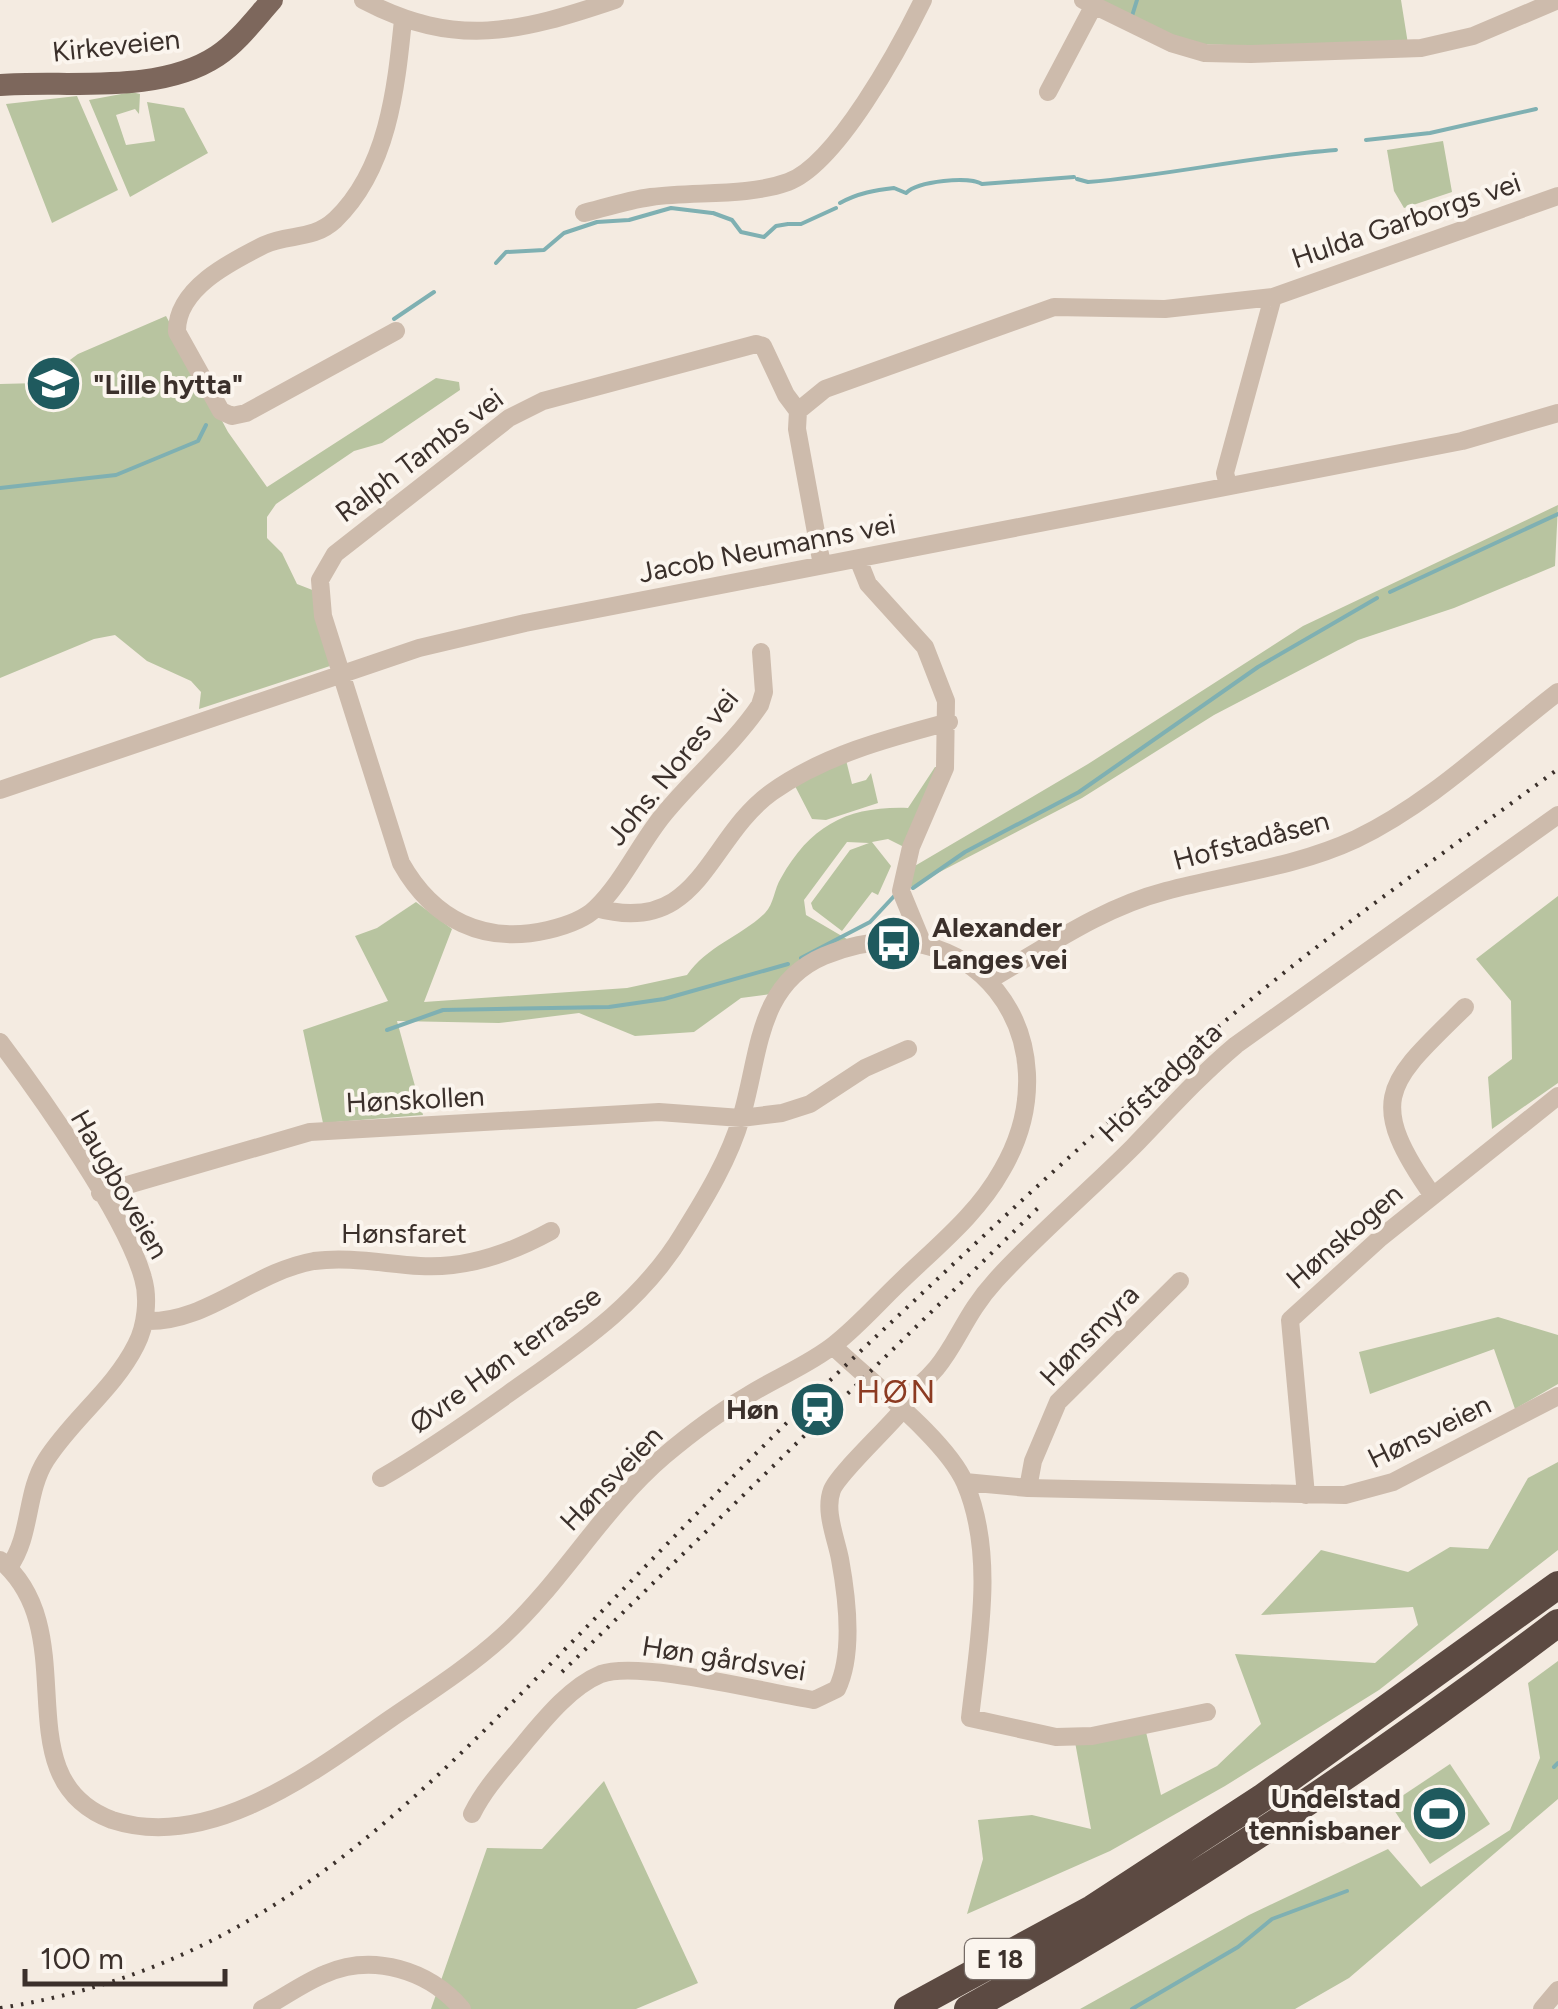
<svg xmlns="http://www.w3.org/2000/svg" width="1558" height="2009" font-family="Figtree,sans-serif">
<rect width="100%" height="100%" fill="#f4ebe1"/>
<path fill="#b8c4a0" d="M1097,0H1401L1408,44L1367,49L1192,44Z
M132,92L140,94L139,114L135,109L116,115L126,145L155,141L147,102L184,108L208,153L130,197L89,100Z
M77,96L118,190L52,223L6,104Z
M1443,141L1452,192L1404,208L1394,191L1387,150Z
M166,316L228,432L267,487L436,378L459,382L460,390L382,443L354,451L276,504L267,517V538L282,553L297,584L315,591L330,666L199,709L201,692L191,681L147,661L115,635L94,639L0,678V384L39,383L78,354Z
M1558,505L1555,566L1454,608L1358,640L1214,715L1082,798L907,889L913,867L1088,764L1303,626Z
M846,760L852,784L866,780L871,773L878,803L826,820L812,819L795,786Z
M935,767H941L906,848L888,839L872,842L891,866L878,895L872,892L842,931L813,909L811,903L850,850L869,843L847,842L804,900L806,915L852,942L771,994L741,998L694,1032L635,1036L579,1013L499,1023L397,1021L423,1115L323,1123L303,1030L388,1001L355,936L377,928L416,902L452,929L424,1002L627,988L687,975C707,946 740,937 765,913C774,904 774,889 781,878C811,825 848,806 908,808Z
M1558,896V1083L1492,1129L1488,1077L1512,1059L1511,1001L1476,959Z
M1498,1317L1558,1335V1384L1515,1409L1494,1349L1370,1394L1359,1352Z
M1558,1462V1550L1379,1690L1225,1786L1110,1851L967,1914L983,1859L978,1820L1032,1815L1091,1829L1075,1742L1146,1732L1161,1795L1217,1766L1261,1724L1235,1654L1375,1663L1418,1625L1413,1607L1261,1615L1321,1550L1408,1572L1450,1547L1488,1549L1528,1478Z
M1558,1661V1799L1349,1978L1295,2009H1080L1249,1915L1388,1849L1421,1887L1510,1830L1540,1758L1528,1683Z
M1450,1764L1490,1824L1430,1864L1390,1804Z
M604,1781L698,1983L636,2009H431L487,1848L542,1849Z"/>
<g fill="none" stroke-linecap="round" stroke-linejoin="round">
<path stroke="#7fb0b2" stroke-width="4" d="M1132,16L1137,0
M1366,140L1430,133L1536,109
M1077,179L1088,182C1172,175 1252,156 1336,150
M840,203C858,193 876,190 894,188L906,193C918,181 969,176 982,184L1074,177
M713,213L732,220L741,232L764,237L776,226L788,224
M789,224H801L836,208
M496,263L506,252L544,250L564,233L597,222L629,220L671,208L712,213
M394,319L434,292
M0,488L116,475L198,441L206,425
M1390,592L1558,514
M913,888L965,852L1079,792L1258,667L1377,598
M801,958L870,922L897,893
M387,1030L443,1010L609,1007L664,999L788,964
M1554,1767L1558,1763
M1132,2009L1238,1947L1272,1919L1347,1891"/>
<path stroke="#cdbbac" stroke-width="18" d="M363,0C456,49 520,32 615,0
M1083,0L1171,43L1205,53L1251,54L1421,48L1473,36L1558,0
M1048,92L1094,5
M584,213C607,207 629,200 651,197C695,191 746,197 788,182C837,164 900,47 923,0
M396,331L246,413L232,416L221,411L177,332C176,289 230,262 264,245C289,233 312,241 335,220C388,169 396,89 403,20
M1228,485L1225,473L1273,297
M858,559L868,584L925,647L946,701L945,768L911,847L901,891L922,942
M822,565L797,429L798,411L825,389L1054,307L1165,309L1273,297L1558,196
M761,652L764,692L760,705C733,745 694,777 664,814C640,843 623,882 596,908C584,920 565,926 548,930C484,945 433,920 401,863L323,616L320,580L335,554L509,418L543,401L756,344L763,346L786,395L798,411
M0,790L419,648L525,623L1462,441L1558,413
M596,908C701,937 706,839 772,792C824,755 889,738 949,722
M991,979C1048,946 1101,908 1166,891C1230,874 1296,867 1356,839C1431,803 1493,742 1558,692
M0,1042C40,1095 126,1216 143,1278C149,1298 146,1326 136,1345C114,1389 72,1419 46,1460C25,1493 32,1535 9,1567
M100,1193L310,1132L659,1112L741,1118L782,1113L810,1104L865,1068L908,1049
M1433,1196C1363,1097 1389,1082 1465,1007
M144,1321C206,1324 252,1272 314,1261C349,1256 385,1264 420,1266C467,1269 511,1253 551,1231
M833,1346C868,1380 946,1439 965,1483C996,1555 978,1644 970,1718L1056,1737L1092,1736L1207,1712
M896,1402C957,1365 952,1328 996,1280C1039,1233 1088,1192 1133,1147C1167,1112 1198,1077 1236,1045L1558,815
M965,1482L1028,1488L1345,1495L1393,1482L1558,1396
M1028,1488L1033,1461L1058,1402L1180,1281
M1306,1495L1290,1320L1379,1239L1558,1096
M0,1560C88,1634 0,1778 112,1820C210,1852 315,1771 390,1719C428,1693 469,1667 503,1636C562,1582 603,1508 664,1456C690,1434 718,1413 747,1396C775,1378 809,1365 835,1344C858,1326 878,1303 899,1283C936,1247 977,1215 1002,1170C1078,1039 971,895 824,956C756,985 760,1056 741,1118C730,1157 706,1197 684,1232C641,1304 576,1346 508,1394C466,1424 426,1452 381,1478
M472,1814C486,1786 507,1765 527,1740C547,1716 572,1686 601,1674C639,1660 768,1693 814,1700L837,1689C854,1654 847,1597 840,1559C836,1538 824,1511 832,1490C838,1474 888,1428 903,1409
M262,2009C283,1998 303,1983 325,1974C373,1953 429,1970 462,2009
M1542,2009L1558,1990"/>
<path stroke="#7d675c" stroke-width="22" d="M0,85C67,80 158,95 217,56C238,42 255,19 272,0"/>
<path stroke="#5c4a42" stroke-width="28" d="M908,2009L1092,1909L1262,1798L1558,1585
M968,2009C1175,1896 1370,1765 1558,1623"/>
<path stroke="#3b302b" stroke-width="4" stroke-dasharray="2.5 8" stroke-linecap="butt" d="M562,1672L1042,1204
M0,2008C257,1968 402,1815 575,1639C676,1535 776,1430 882,1331C1014,1207 1148,1081 1290,968C1377,899 1469,835 1558,769"/>
</g>
<defs>
<symbol id="school-disc" viewBox="-11 -11 22 22"><circle r="9.5" fill="#1f5a5e" stroke="#fbf5ee"/><path d="M0-5L7-2L0 1L-7-2ZM-4 1L0 2.5L4 1V4Q0 6-4 4Z" fill="#fff"/></symbol>
<symbol id="bus-disc" viewBox="-11 -11 22 22"><circle r="9.5" fill="#1f5a5e" stroke="#fbf5ee"/><path d="M-5-6H5V4H4V6H2V4H-2V6H-4V4H-5ZM-3.5-4V0h7V-4ZM-3.5 1.2v1.5H-2V1.2ZM2 1.2v1.5H3.5V1.2Z" fill="#fff"/></symbol>
<symbol id="station-disc" viewBox="-11 -11 22 22"><circle r="9.5" fill="#1f5a5e" stroke="#fbf5ee"/><path d="M-3-6H3Q5-6 5-4V2Q5 4 3 4L4.5 6H3L1.5 4h-3L-3 6H-4.5L-3 4Q-5 4-5 2V-4Q-5-6-3-6ZM-3.5-4v3h7v-3ZM-3.5 1v1.5H-2V1ZM2 1v1.5H3.5V1Z" fill="#fff"/></symbol>
<symbol id="stadium-disc" viewBox="-11 -11 22 22"><circle r="9.5" fill="#1f5a5e" stroke="#fbf5ee"/><path d="M0-5a6.5 5 0 1 0 0 10a6.5 5 0 1 0 0-10ZM-3.5-1.8h7v3.6h-7Z" fill="#fff"/></symbol>
</defs>
<g fill-rule="evenodd">
<use href="#school-disc" x="22" y="352" width="63" height="63"/>
<use href="#bus-disc" x="862" y="912" width="63" height="63"/>
<use href="#station-disc" x="786" y="1378" width="63" height="63"/>
<use href="#stadium-disc" x="1408" y="1782" width="63" height="63"/>
</g>
<g text-anchor="middle" dominant-baseline="central" stroke-width="8" stroke-linejoin="round" paint-order="stroke">
<rect fill="#fbf5ee" stroke="#756b66" stroke-width="2.5" x="965" y="1939" width="70" height="40" rx="8"/>
<g font-size="25" font-weight="bold" fill="#3b302b">
<text x="1000" y="1959">E 18</text>
</g>
<g font-size="28" fill="#3b302b" stroke="#fbf5ee">
<text transform="translate(116 45) rotate(-6)">Kirkeveien</text>
<text transform="translate(1406 220) rotate(-19)">Hulda Garborgs vei</text>
<text transform="translate(419 455) rotate(-37)">Ralph Tambs vei</text>
<text transform="translate(767 548) rotate(-11)">Jacob Neumanns vei</text>
<text transform="translate(672 767) rotate(-51)">Johs. Nores vei</text>
<text transform="translate(1251 840) rotate(-15)">Hofstadåsen</text>
<text transform="translate(1160 1082) rotate(-44)">Hofstadgata</text>
<text transform="translate(415 1099) rotate(-3)">Hønskollen</text>
<text transform="translate(120 1184) rotate(60)">Haugboveien</text>
<text x="404" y="1233">Hønsfaret</text>
<text transform="translate(1344 1236) rotate(-41)">Hønskogen</text>
<text transform="translate(1089 1335) rotate(-46)">Hønsmyra</text>
<text transform="translate(505 1359) rotate(-36)">Øvre Høn terrasse</text>
<text transform="translate(1429 1431) rotate(-26)">Hønsveien</text>
<text transform="translate(611 1478) rotate(-46)">Hønsveien</text>
<text transform="translate(724 1658) rotate(9)">Høn gårdsvei</text>
</g>
<g font-size="28" font-weight="bold" fill="#3b302b" stroke="#fbf5ee" text-anchor="start">
<text x="93" y="384">"Lille hytta"</text>
<text x="932" y="927">Alexander<tspan x="932" dy="32">Langes vei</tspan></text>
<text x="779" y="1409" text-anchor="end">Høn</text>
<text x="1401" y="1798" text-anchor="end">Undelstad<tspan x="1401" dy="32">tennisbaner</tspan></text>
</g>
<g font-size="32" letter-spacing="2.5" fill="#8c3b22" stroke="#fbf5ee">
<text x="897" y="1392">HØN</text>
</g>
</g>
<path d="M25 1969v15h200v-15" fill="none" stroke="#3b302b" stroke-width="5"/>
<text x="40" y="1969" font-size="30" fill="#3b302b" stroke="#fbf5ee" stroke-width="8" paint-order="stroke">100 m</text>
</svg>
